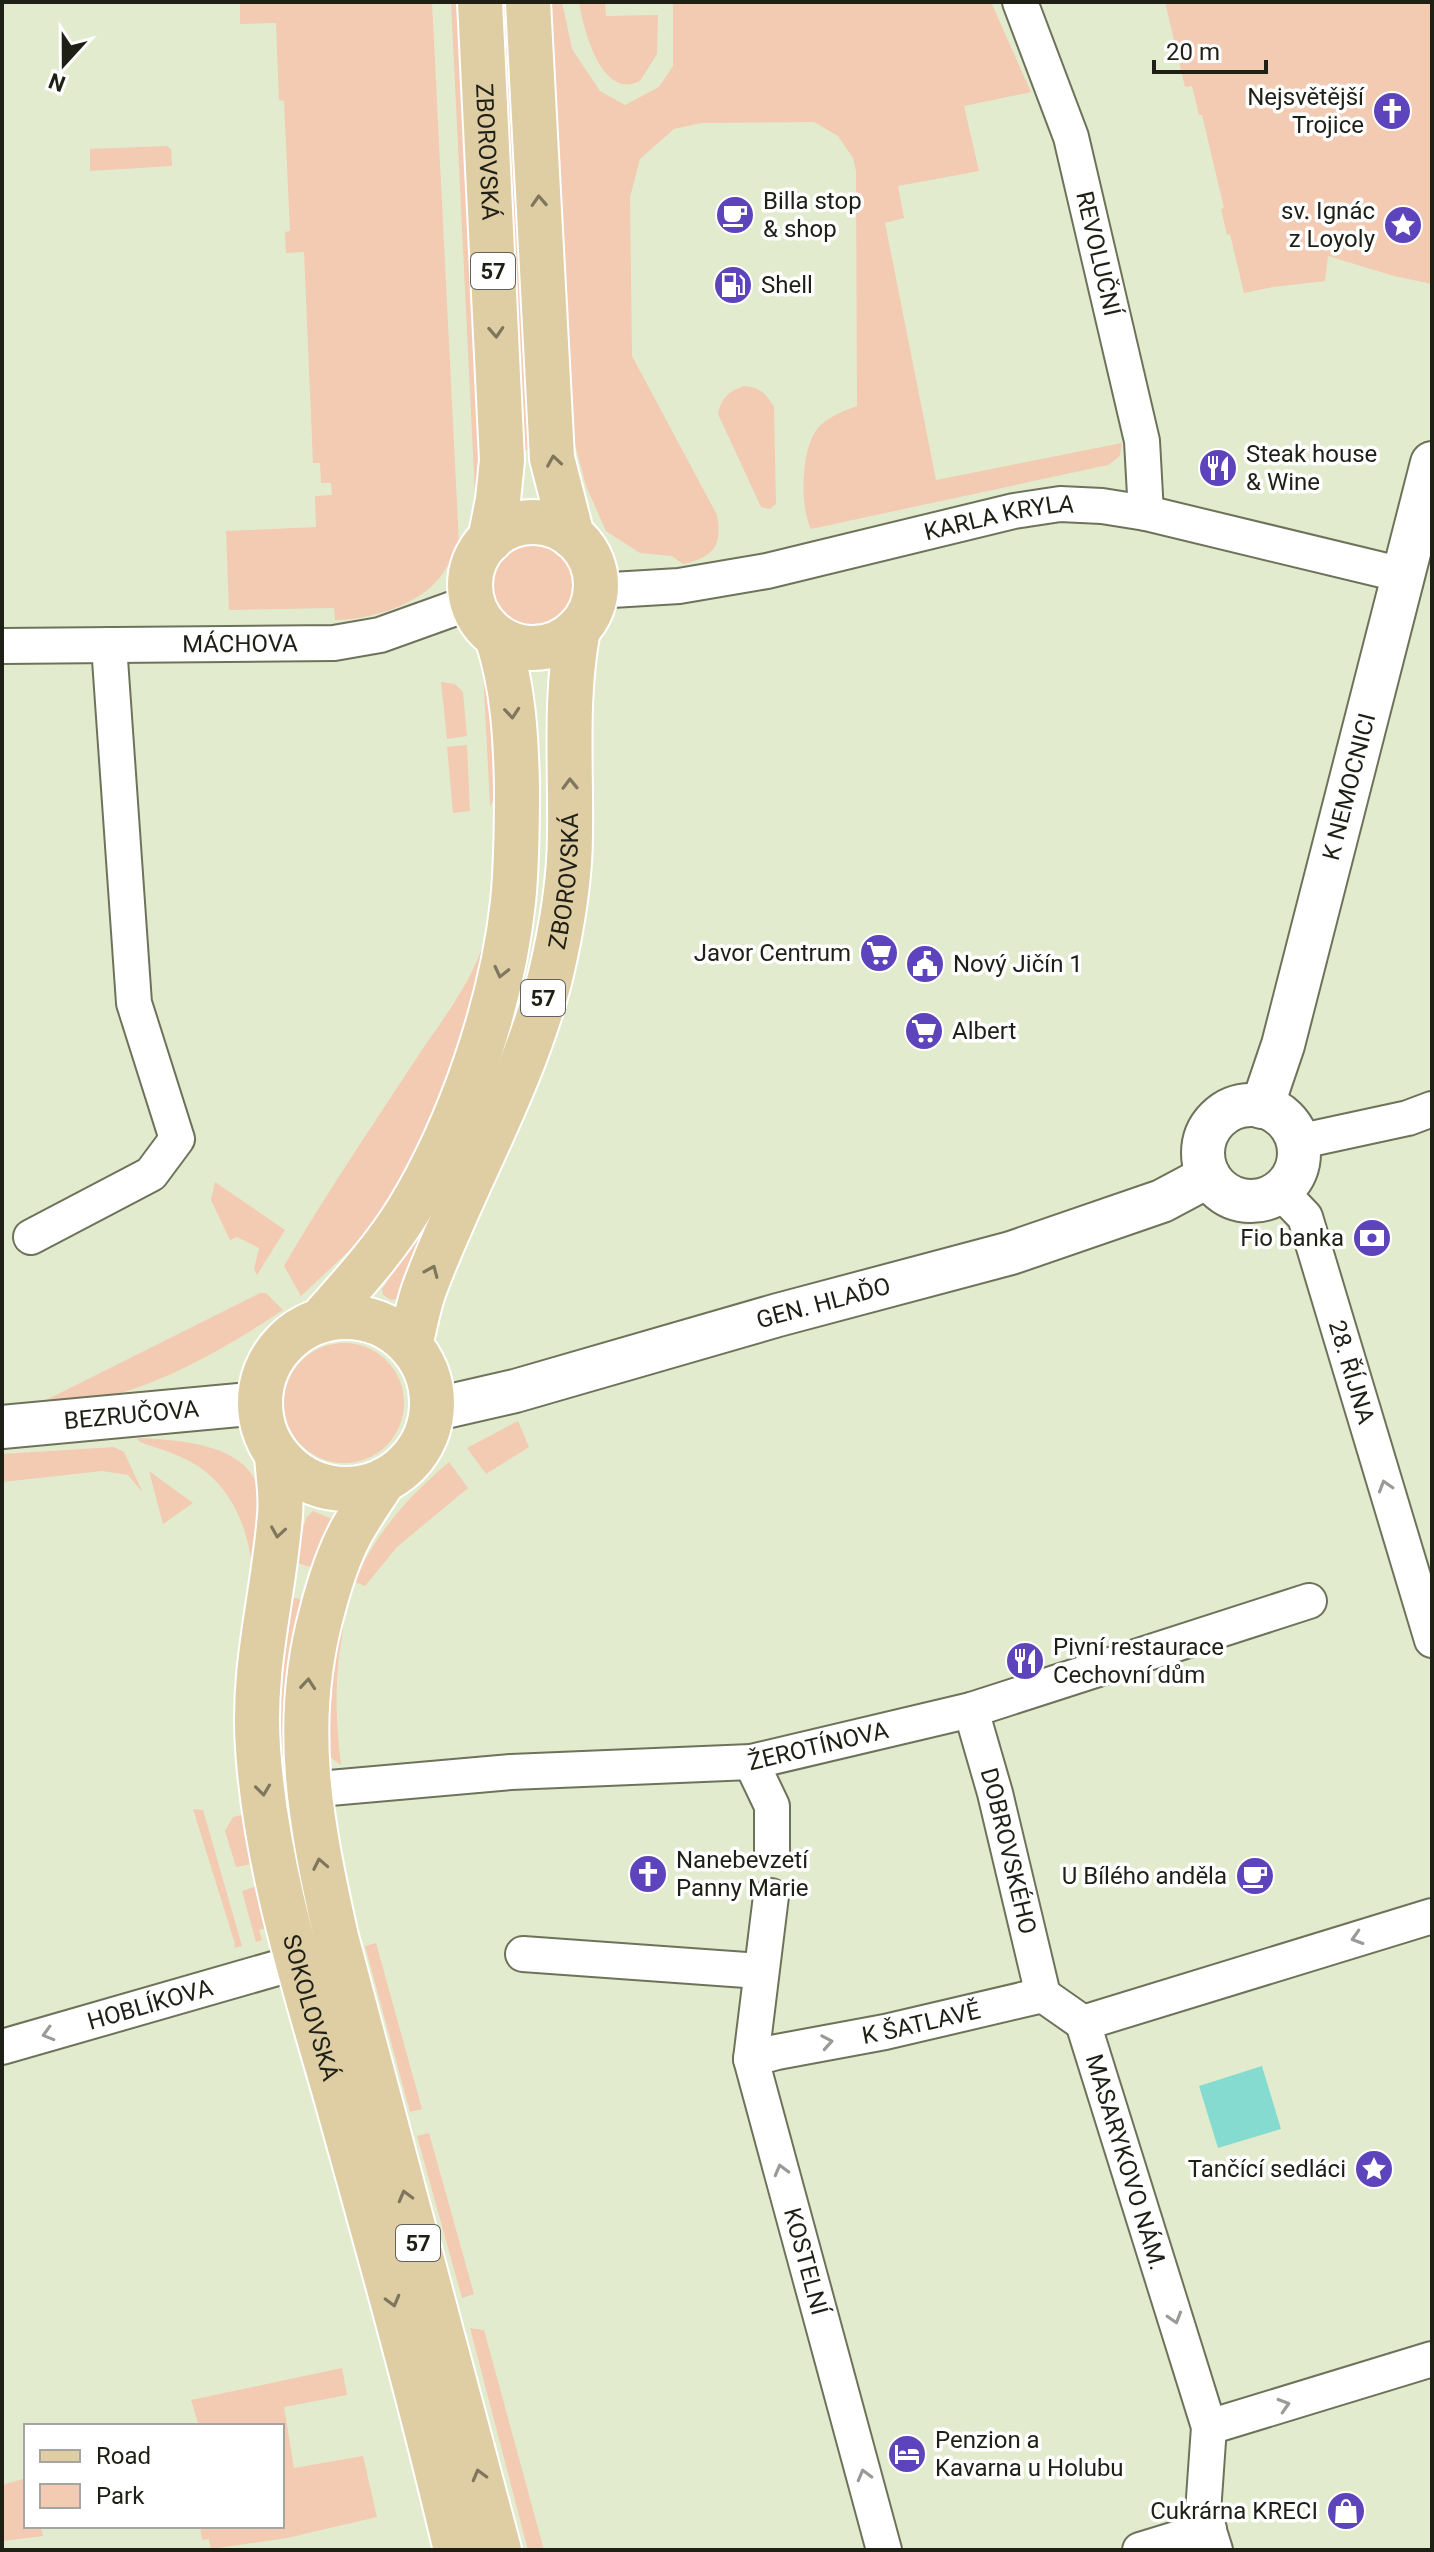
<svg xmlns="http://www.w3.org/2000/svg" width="1434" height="2552" font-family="Roboto,sans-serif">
<rect width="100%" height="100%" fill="#e3ebce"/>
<path fill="#f3cab2" d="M240,2H432L459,544C451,560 444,575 431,587C407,608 366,620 335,620L334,608L229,610L226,531L316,527L315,496L332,495L331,483H321L320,463H313L304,252L286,253L285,232L290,231L284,101L279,100L276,23L240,24Z
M451,2H466L489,481L476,516Z
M502,2H509L538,449L519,451L517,298Z
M547,2H562L572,49L600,91L625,105L659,87L673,66V2H991L1031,92L964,106L979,171L898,186L904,218L885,223L936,480L1122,443L1120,456L1108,465L811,529C800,507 801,454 815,432C824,418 843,411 857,406L856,171L853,158L838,136L814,122L701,123L674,129L640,159L630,197L632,356L717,515C723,546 713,557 683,564L672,556L640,553L606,531L586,486L576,448H569Z
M579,2H605L606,16L658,15L657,54L640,81C601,101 583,27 579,2Z
M1165,2H1432V284L1394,276L1328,256L1325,281L1273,287L1244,293L1230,234L1227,235L1221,209L1224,208L1202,115H1199L1192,86L1185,87Z
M167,146L171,149L172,166L90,171V149Z
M744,386C760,388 766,393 774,407L776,504L770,509L761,507L718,414C721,398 729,391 744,386Z
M487 585a46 46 0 1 1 92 0a46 46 0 1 1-92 0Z
M483,670L492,676L497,795L490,806Z
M441,682L455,684L463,692L467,736L447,739Z
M467,745L470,811L453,813L447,747Z
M485,938L490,943L453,1073L395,1198L354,1246L301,1296L284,1266C325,1195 371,1128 416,1059C441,1021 473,982 485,938Z
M215,1182L285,1230L257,1275L254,1269L259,1248L237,1237L230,1240L211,1200Z
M420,1234L427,1238L399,1299L391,1300L383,1295L382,1289Z
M260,1293H266L283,1310C221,1351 160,1386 87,1402C70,1406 50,1406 32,1407Z
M284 1403a60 60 0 1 1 120 0a60 60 0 1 1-120 0Z
M518,1421L529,1447L486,1474L467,1448Z
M137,1438C178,1440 255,1443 260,1498C262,1519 255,1545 252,1566C247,1523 228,1480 187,1460C172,1452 156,1448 140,1442Z
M114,1447L124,1452L143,1493L128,1475L102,1471L2,1482V1454Z
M449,1462L468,1488L397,1547L365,1586L355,1582C374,1534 410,1495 449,1462Z
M149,1471L193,1503L163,1524Z
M313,1511L332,1519L320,1570L294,1562L306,1518Z
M284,1595L310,1602L302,1853L295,1855L281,1791L275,1747Z
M343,1611C345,1631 339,1648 338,1668C335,1701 337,1732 341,1765L330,1757L326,1746L328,1667Z
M193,1809L203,1810L242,1946L234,1948L235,1944Z
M246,1814L258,1863L236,1867L225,1831L233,1817Z
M264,1884L269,1927L259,1930L262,1940L256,1942L242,1891Z
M376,1943L422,2109L410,2112L365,1946Z
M429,2133L474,2294L462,2298L417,2136Z
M470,2328L484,2330L544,2550H528Z
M342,2368L347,2395L284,2407L294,2468L363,2456L377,2517L287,2538L211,2549L209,2539L202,2540L200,2526H282V2426H199L191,2400Z
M26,2478V2526H41L43,2536L2,2541V2485Z"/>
<path fill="#86dbd1" d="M1262,2066L1281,2129L1218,2148L1199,2086Z"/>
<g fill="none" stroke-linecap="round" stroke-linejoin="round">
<defs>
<g id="minor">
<path id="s1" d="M1020,2L1071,137L1142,441L1146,513"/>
<path id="s2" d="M595,591L679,586L767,571L1014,511L1060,504L1102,506L1146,513L1403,575"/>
<path id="s3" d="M2,646L334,643L380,635L472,602"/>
<path d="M1297,1142L1408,1118L1432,1109"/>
<path id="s4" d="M1280,1191L1305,1217L1432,1640"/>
<path d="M31,1237L151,1174L177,1139L134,1003L109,645"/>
<path id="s5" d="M971,1710L995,1793L1043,1995"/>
<path d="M751,1762L772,1806V1851"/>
<path id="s6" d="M307,1790L511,1772L751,1762L971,1710L1309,1601"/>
<path id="s7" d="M771,1896L751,2059L884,2550"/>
<path d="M523,1954L760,1971"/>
<path id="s8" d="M2,2047L298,1962"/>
<path id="s9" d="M751,2059L777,2052L885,2032L1043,1995L1083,2023"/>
<path d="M1209,2427L1432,2359"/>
<path d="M1140,2550L1209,2529"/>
<path d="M1215,2550L1203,2512L1209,2427L1083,2023L1432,1916"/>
</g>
<g id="tertiary">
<circle cx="1251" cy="1153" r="48"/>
<path id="s10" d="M1262,1107L1283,1045L1432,463"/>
<path id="s11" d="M432,1410L515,1391L778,1315L1011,1253L1162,1201L1209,1176"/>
<path id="s12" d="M2,1427L260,1403"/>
</g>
<g id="primary">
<path id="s13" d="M480,2L502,460L498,500L490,540"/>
<path d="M528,2L552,458L572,536"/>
<circle cx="533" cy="585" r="63"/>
<circle cx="346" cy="1403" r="86"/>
<path d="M321,1320C352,1285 384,1250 408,1211C461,1124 502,1003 513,902C517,864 517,825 517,787C516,736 513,685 497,637"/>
<path id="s14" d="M410,1345C415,1326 418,1305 425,1287C464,1183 522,1087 550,978C561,932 570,882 570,834C571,765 565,697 578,629"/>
<path id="s15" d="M277,1455C278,1474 282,1495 280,1515C274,1595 252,1665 258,1748C266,1870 306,1990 339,2107C380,2254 421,2401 456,2550"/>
<path d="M384,1480C373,1497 361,1514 351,1532C338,1556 329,1585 322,1612C291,1725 311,1825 336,1937L499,2550"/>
</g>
</defs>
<use href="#minor" stroke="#6d735a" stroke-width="38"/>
<use href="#tertiary" stroke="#6d735a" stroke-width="46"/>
<use href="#primary" stroke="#fff" stroke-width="48"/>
<use href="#minor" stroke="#fff" stroke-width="34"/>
<use href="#tertiary" stroke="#fff" stroke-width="42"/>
<use href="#primary" stroke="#dfcda4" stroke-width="44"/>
</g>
<defs><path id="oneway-chevron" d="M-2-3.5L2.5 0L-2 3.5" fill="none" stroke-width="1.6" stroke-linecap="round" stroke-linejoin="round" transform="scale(2)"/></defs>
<g stroke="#7e765d">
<use href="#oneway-chevron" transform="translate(539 201) rotate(-93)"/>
<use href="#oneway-chevron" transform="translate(496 332) rotate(87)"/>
<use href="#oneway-chevron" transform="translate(554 461) rotate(-99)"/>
<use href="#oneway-chevron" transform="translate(512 713) rotate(85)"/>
<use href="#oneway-chevron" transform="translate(570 784) rotate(-91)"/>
<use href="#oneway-chevron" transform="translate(501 972) rotate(103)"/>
<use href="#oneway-chevron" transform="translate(432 1271) rotate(-67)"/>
<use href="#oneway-chevron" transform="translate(278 1532) rotate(99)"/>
<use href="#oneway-chevron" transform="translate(308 1684) rotate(-85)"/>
<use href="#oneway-chevron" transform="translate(263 1790) rotate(83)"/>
<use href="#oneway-chevron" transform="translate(320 1864) rotate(-101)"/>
<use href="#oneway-chevron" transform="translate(405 2196) rotate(-105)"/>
<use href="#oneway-chevron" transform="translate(393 2301) rotate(75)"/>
<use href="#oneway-chevron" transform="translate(479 2475) rotate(-105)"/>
</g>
<g stroke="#9a9b96">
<use href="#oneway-chevron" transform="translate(1385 1486) rotate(-107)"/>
<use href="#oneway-chevron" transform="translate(1357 1938) rotate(163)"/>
<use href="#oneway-chevron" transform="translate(48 2034) rotate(164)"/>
<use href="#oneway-chevron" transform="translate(827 2042) rotate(-10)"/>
<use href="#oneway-chevron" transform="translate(781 2170) rotate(-105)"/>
<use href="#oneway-chevron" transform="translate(1175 2318) rotate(73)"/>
<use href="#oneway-chevron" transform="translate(1284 2405) rotate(-17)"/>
<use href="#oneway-chevron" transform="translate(864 2475) rotate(-105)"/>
</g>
<defs>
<symbol id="church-disc" viewBox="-11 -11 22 22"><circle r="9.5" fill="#5d44bc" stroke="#fff"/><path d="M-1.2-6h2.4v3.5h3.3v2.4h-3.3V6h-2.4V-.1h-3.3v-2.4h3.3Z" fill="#fff"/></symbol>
<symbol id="cafe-disc" viewBox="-11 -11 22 22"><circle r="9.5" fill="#5d44bc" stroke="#fff"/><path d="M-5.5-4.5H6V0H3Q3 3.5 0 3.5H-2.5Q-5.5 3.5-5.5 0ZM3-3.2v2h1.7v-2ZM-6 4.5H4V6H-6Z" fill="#fff"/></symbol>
<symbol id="sight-disc" viewBox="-11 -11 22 22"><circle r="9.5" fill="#5d44bc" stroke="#fff"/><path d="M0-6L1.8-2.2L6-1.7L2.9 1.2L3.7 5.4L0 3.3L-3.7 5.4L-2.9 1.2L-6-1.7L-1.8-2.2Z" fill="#fff"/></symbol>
<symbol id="fuel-disc" viewBox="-11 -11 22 22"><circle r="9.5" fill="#5d44bc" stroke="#fff"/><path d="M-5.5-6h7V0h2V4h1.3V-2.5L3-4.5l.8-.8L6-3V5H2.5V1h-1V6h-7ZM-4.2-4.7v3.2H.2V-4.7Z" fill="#fff"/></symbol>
<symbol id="restaurant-disc" viewBox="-11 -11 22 22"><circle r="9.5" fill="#5d44bc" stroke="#fff"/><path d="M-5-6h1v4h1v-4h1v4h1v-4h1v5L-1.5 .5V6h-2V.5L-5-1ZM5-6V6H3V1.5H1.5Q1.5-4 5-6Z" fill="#fff"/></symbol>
<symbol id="supermarket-disc" viewBox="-11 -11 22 22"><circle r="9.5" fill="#5d44bc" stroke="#fff"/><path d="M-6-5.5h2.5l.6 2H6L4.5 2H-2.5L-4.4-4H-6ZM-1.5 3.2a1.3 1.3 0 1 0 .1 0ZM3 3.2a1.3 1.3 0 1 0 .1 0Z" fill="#fff"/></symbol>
<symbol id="civic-disc" viewBox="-11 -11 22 22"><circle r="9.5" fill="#5d44bc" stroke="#fff"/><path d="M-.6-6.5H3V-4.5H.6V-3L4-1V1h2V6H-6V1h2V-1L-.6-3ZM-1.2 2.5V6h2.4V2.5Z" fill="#fff"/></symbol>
<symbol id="bank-disc" viewBox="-11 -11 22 22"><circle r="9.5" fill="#5d44bc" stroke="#fff"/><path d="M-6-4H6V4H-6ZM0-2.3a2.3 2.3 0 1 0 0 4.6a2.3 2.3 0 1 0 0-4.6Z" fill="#fff"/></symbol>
<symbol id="hotel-disc" viewBox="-11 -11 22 22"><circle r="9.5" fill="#5d44bc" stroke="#fff"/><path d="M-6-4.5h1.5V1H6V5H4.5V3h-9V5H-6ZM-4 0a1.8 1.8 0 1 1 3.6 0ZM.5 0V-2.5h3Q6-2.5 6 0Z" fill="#fff"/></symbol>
<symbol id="shop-disc" viewBox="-11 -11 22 22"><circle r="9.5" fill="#5d44bc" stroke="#fff"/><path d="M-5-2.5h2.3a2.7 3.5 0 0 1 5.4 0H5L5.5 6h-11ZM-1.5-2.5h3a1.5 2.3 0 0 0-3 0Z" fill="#fff"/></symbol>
</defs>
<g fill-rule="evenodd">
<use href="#church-disc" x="1370" y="89" width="44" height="44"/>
<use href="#cafe-disc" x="713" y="193" width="44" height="44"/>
<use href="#sight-disc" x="1381" y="203" width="44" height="44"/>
<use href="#fuel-disc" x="711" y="263" width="44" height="44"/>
<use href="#restaurant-disc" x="1196" y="446" width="44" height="44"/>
<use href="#supermarket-disc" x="857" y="931" width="44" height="44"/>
<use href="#civic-disc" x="903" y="942" width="44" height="44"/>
<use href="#supermarket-disc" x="902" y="1009" width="44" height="44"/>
<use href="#bank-disc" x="1350" y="1216" width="44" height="44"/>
<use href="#restaurant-disc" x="1003" y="1639" width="44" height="44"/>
<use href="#church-disc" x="626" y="1852" width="44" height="44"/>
<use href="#cafe-disc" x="1233" y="1854" width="44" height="44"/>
<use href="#sight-disc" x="1352" y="2147" width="44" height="44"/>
<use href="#hotel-disc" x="885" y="2432" width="44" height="44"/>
<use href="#shop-disc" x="1324" y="2489" width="44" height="44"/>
</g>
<g text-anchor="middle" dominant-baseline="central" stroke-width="7" stroke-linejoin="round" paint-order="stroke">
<g fill="#fff" stroke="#62635c" stroke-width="2">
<rect x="471" y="253" width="44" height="36" rx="6"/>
<rect x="521" y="980" width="44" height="36" rx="6"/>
<rect x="396" y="2225" width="44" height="36" rx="6"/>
</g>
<g font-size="22" font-weight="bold" fill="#1e2016">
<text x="493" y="271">57</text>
<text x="543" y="998">57</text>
<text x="418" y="2243">57</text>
</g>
<g font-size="24" fill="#1e2016" stroke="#fff" text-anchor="start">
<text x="1364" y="97" text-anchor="end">Nejsvětější<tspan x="1364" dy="28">Trojice</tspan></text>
<text x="763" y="201">Billa stop<tspan x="763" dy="28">&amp; shop</tspan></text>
<text x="1375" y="211" text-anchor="end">sv. Ignác<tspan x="1375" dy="28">z Loyoly</tspan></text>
<text x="761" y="285">Shell</text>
<text x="1246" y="454">Steak house<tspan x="1246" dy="28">&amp; Wine</tspan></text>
<text x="851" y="953" text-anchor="end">Javor Centrum</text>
<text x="953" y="964">Nový Jičín 1</text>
<text x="952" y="1031">Albert</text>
<text x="1344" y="1238" text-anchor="end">Fio banka</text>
<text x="1053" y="1647">Pivní restaurace<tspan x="1053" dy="28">Cechovní dům</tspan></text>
<text x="676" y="1860">Nanebevzetí<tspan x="676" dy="28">Panny Marie</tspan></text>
<text x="1227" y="1876" text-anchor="end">U Bílého anděla</text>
<text x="1346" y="2169" text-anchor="end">Tančící sedláci</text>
<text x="935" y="2440">Penzion a<tspan x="935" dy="28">Kavarna u Holubu</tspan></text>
<text x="1318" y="2511" text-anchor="end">Cukrárna KRECI</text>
</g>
<g font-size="24" fill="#1e2016" stroke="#fff">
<text stroke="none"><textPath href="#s13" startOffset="150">ZBOROVSKÁ</textPath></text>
<text stroke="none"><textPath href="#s1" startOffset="264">REVOLUČNÍ</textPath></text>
<text stroke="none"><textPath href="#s2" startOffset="412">KARLA KRYLA</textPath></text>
<text stroke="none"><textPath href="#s3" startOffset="238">MÁCHOVA</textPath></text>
<text stroke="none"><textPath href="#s10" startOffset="332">K NEMOCNICI</textPath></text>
<text stroke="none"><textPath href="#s14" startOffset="492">ZBOROVSKÁ</textPath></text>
<text stroke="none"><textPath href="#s11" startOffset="406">GEN. HLAĎO</textPath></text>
<text stroke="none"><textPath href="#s4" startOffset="198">28. ŘÍJNA</textPath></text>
<text stroke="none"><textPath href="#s12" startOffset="130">BEZRUČOVA</textPath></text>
<text stroke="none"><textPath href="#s6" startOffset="514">ŽEROTÍNOVA</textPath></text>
<text stroke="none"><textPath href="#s5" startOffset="146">DOBROVSKÉHO</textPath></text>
<text stroke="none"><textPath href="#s8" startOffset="154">HOBLÍKOVA</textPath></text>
<text stroke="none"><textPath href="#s15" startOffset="560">SOKOLOVSKÁ</textPath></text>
<text stroke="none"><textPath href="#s9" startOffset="174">K ŠATLAVĚ</textPath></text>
<text transform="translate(1126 2162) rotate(73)">MASARYKOVO NÁM.</text>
<text stroke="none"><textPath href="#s7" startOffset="374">KOSTELNÍ</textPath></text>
</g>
</g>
<rect width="1434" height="2552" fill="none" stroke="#1e2016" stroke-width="8"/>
<rect x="24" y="2424" width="260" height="104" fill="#ffffff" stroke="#a5a6a2" stroke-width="2"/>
<rect x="40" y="2450" width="40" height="12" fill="#dfcda4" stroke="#a5a6a2" stroke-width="2"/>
<text x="96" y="2464" font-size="24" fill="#1e2016">Road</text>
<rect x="40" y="2484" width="40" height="24" fill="#f3cab2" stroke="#a5a6a2" stroke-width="2"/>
<text x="96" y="2504" font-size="24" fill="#1e2016">Park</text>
<g transform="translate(64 64) rotate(201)" stroke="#ffffff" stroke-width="6" paint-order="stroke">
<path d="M0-6L14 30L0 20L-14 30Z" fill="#1e2016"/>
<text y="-12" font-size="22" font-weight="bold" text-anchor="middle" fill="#1e2016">N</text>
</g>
<path d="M1154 60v12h112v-12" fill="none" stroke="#1e2016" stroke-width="4"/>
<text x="1166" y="60" font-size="24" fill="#1e2016" stroke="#ffffff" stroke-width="6" paint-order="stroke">20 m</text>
</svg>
